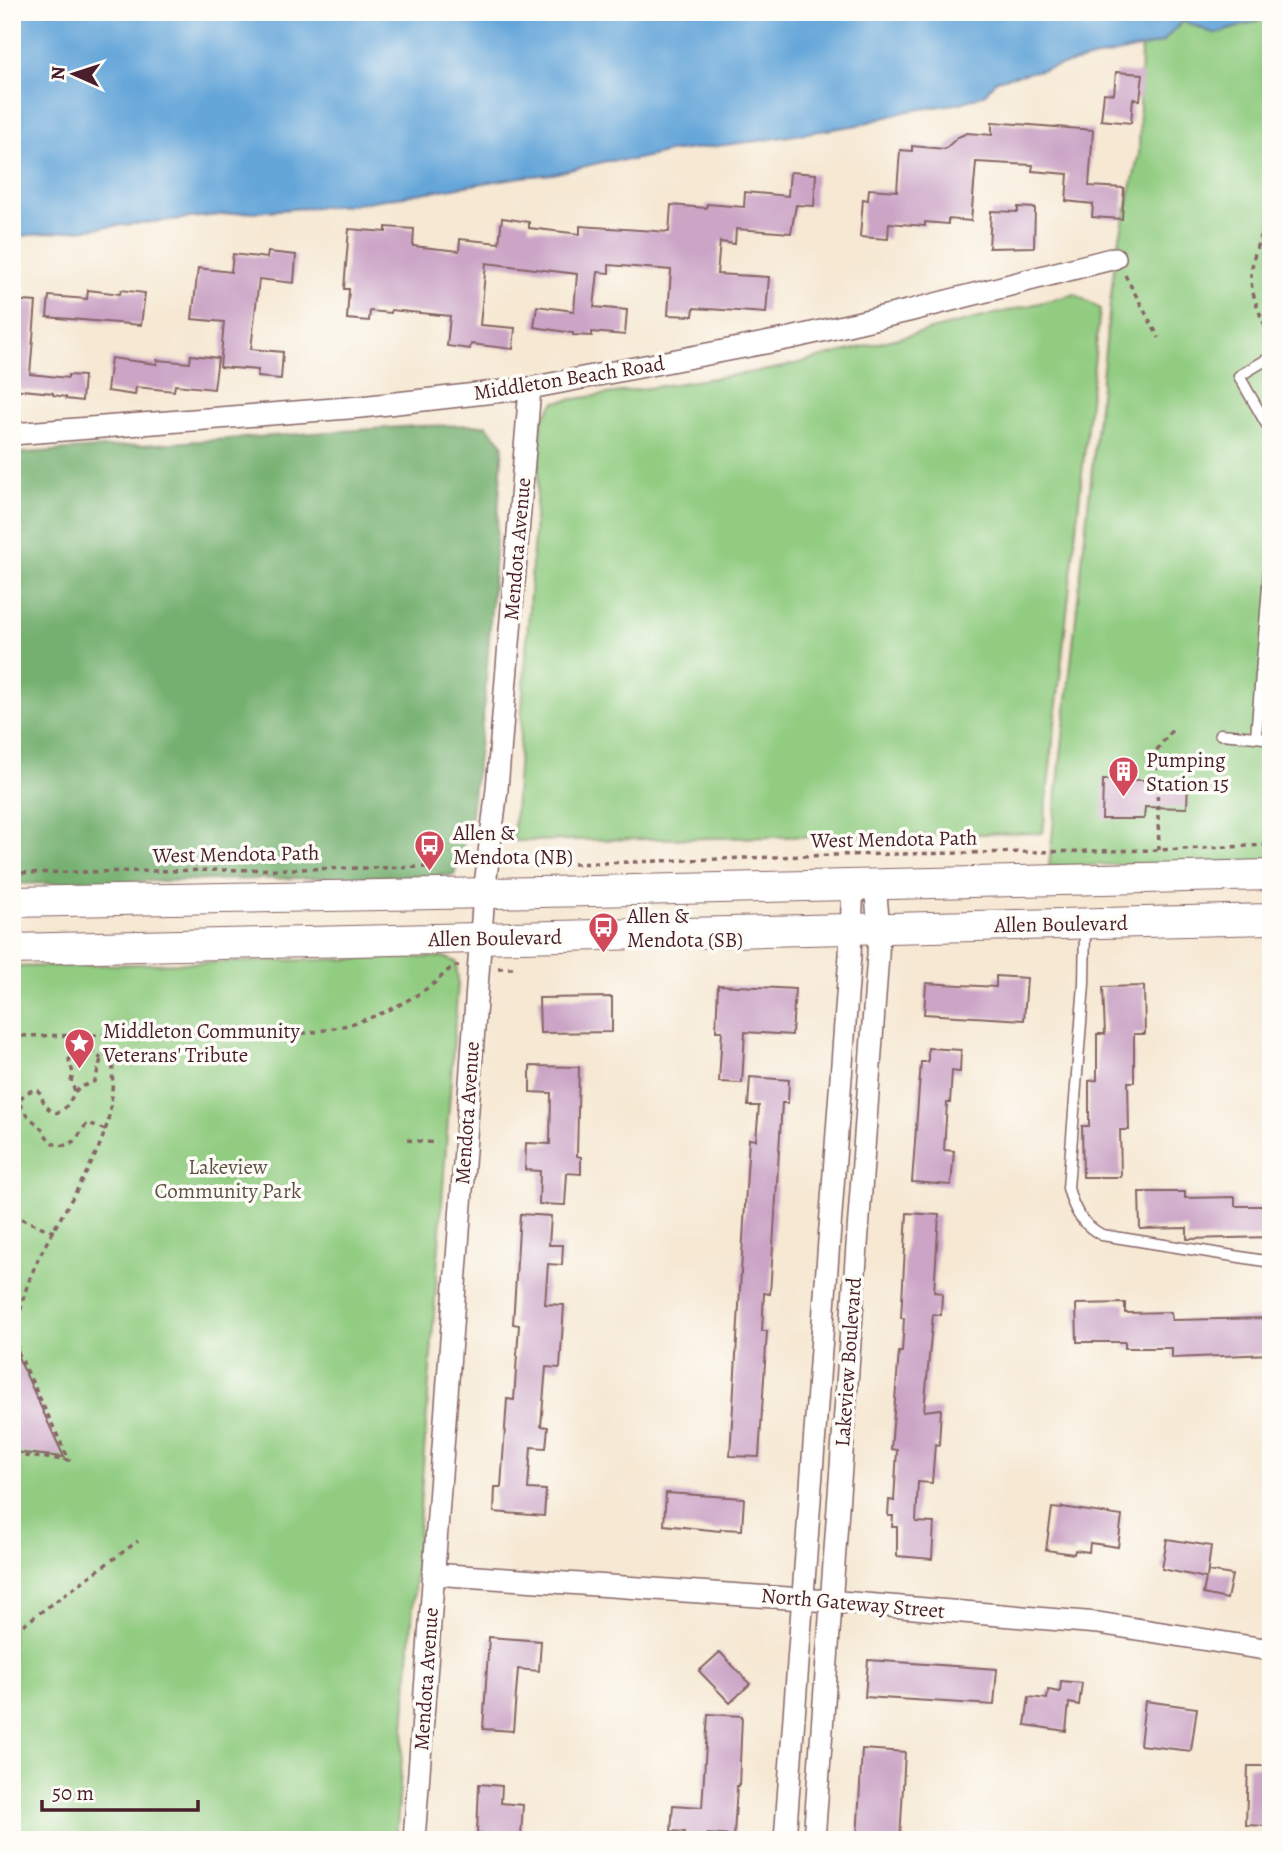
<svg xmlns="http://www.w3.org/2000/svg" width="1283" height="1852" font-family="Alegreya,serif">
<rect width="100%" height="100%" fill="#fdfcf7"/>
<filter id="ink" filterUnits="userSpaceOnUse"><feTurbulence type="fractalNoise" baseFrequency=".0143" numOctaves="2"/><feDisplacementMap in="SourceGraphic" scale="14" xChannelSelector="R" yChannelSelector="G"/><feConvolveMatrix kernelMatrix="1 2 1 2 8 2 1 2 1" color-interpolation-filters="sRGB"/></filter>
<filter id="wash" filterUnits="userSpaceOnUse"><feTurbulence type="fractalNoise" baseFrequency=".00686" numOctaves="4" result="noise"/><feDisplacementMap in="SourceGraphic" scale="28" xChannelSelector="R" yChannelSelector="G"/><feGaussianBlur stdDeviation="1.57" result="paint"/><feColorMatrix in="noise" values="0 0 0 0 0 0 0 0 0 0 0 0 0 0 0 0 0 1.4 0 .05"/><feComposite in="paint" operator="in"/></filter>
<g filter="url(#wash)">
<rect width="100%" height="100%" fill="#f6e8d3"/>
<path fill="#91cc81" stroke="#6e7656" stroke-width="2" d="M1271,17V861L1049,866L1115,258L1139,154L1141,47L1161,43L1183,21L1215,34Z
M1075,294L1100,309L1043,833L513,841L542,419L555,402L774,369Z
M444,957L456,962L458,981L396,1840H12V967Z"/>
<path fill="#74b06f" stroke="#5f684d" stroke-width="2" d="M486,425L503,444L484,707L470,821L454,875L12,884V454L415,426Z"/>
<path fill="#65a6d9" stroke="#586282" stroke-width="2" d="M12,12H1271V17L1215,34L1183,21L1161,43L996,80L985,94L961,103L908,111L858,125L764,140L669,152L633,160L607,161L553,174L521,177L348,205L238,213L12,237Z"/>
<g id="blocks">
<path fill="#cba4c6" d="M1116,72L1143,74L1140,100L1133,99L1131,123L1101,120L1104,93L1114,94Z
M992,122L1093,130L1089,186L1124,188L1122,219L1092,217L1093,204L1066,201L1068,174L1032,171L1033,165L976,162L971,221L948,219V224L925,222V226L889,223L888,239L860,237L863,199L868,200L869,189L897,191L900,150L912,151V146L945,149L958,137L967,133L992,135Z
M790,172L816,174L814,206L796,205L791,233L736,229L735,244L720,242L717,274L769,277L766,313L694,308L693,316L668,315L671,270L609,265V273L598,272L594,307L627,310L625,335L592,332V336L573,335V333L534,327L537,306L574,311L577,274L486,263L480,325L515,328L513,349L471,344L470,349L447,346L450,316L391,310V313L370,311L369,321L347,319L349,289H344L349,229L386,232V227L414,229L413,246L459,251L460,239L499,243L502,218L529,222V228L580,234V226L669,232L671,205L706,208L707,204L744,207L745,192L788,196Z
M1018,207L1035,208L1034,247L989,248L991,211L1018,212Z
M268,252L296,255L294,283L259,279L251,349L283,352L281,379L257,377L258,370L220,367L224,322L192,319L198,268L231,272L233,254L267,258Z
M88,290L120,294L121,290L145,293L141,325L47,317L49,296L87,299Z
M12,300L36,302L30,374L68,378V375L84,376L82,401L66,399V397L53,395V393L12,389Z
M191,355L218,358L214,389L175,385L174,391L136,387L135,395L107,391L111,358L157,364V360L190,363Z
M1103,780H1188L1187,808L1145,807L1144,819H1102Z
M996,976L1027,978L1024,1020L924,1014L926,983L996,987Z
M718,985L795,989L792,1035L745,1032L742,1083L719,1082L722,1031H716Z
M1144,986L1145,1034H1134V1082H1128L1129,1130H1120L1121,1177H1083L1082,1126H1089V1081L1097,1080V1034H1105L1103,987Z
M612,997V1032L540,1033L539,998Z
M928,1048L961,1050L960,1072L952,1071L950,1103H947L944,1150L954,1151L951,1185L912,1182L921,1062H928Z
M530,1066L579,1067L577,1156L581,1157V1174L567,1173L565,1205L539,1204L540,1171L525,1170L526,1143L550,1144L551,1093L530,1092Z
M750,1077L789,1080L788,1103H782L770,1294L764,1293L762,1331H767L759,1457L730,1456L749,1139L756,1140L759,1106H748Z
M1139,1192H1185V1198L1235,1197V1206H1271V1237L1187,1239V1228L1140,1229Z
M907,1213L939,1215L934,1292L942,1293L941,1315L933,1314L924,1411L941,1409L939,1445L935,1444L932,1483L918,1482L916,1522L934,1523L932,1559L897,1556V1527H892L893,1516H888L889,1500L894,1501L897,1450L891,1449L899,1352H902L904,1318H901Z
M520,1214L551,1216L549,1245H563L562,1265L548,1264L545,1304L564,1305L560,1368L546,1367L541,1426L548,1427L546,1448L531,1447L528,1489L546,1490L544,1516L494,1512L495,1487H501L507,1399L514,1400L519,1325L513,1324Z
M1125,1303V1313L1171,1312L1172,1320L1271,1318V1354L1172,1358V1348H1125V1342H1077L1076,1304Z
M12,1344L64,1457L12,1452Z
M666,1493L744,1498L742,1530L721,1529L720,1531L664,1525Z
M1062,1507L1122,1516L1118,1547L1090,1543L1089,1552L1075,1550L1074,1554L1046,1550L1052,1508L1062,1509Z
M1167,1539L1211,1546L1207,1577L1208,1571L1232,1575L1227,1599L1203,1594L1206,1578L1162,1569Z
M489,1637L541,1641L539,1671L518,1669L513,1731L483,1729Z
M720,1652L750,1684L730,1703L699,1671Z
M868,1660L997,1669L994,1705L865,1697Z
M1061,1681L1082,1683L1079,1705L1069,1703L1066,1731L1025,1725L1029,1697L1047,1699L1048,1690L1060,1692Z
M1145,1701L1197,1708L1191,1751L1140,1745Z
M708,1714L742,1716L739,1786H737L734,1836L708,1834V1840H684L685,1832L671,1831L673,1805L702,1807Z
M862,1749L905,1752L900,1840H857Z
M1248,1766H1271V1826L1246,1825Z
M479,1784L502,1786L501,1803L523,1805L521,1837L477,1834Z"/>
</g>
</g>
<g filter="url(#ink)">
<use href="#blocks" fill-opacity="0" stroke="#866566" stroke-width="2"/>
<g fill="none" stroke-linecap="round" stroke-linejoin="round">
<defs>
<path id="lane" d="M1271,357L1239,376L1271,432
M1271,549L1256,737L1271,739
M1220,734L1256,737
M1085,927L1084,984L1068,1188C1074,1210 1081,1224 1102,1235L1271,1262"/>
<path id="street" d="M12,434L361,407L530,388L791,338L908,311L1115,258
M433,1574L803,1599L1098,1623L1271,1650
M414,1840L484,893L497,789L530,388
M785,1840L850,955L853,884
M814,1840L878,955L879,929L875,884"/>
<path id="secondary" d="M12,902L593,891L1271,875
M12,949L1271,919"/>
</defs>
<use href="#lane" stroke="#866566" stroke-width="13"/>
<use href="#street" stroke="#866566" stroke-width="24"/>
<use href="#secondary" stroke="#866566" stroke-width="32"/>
<path stroke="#866566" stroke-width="3.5" stroke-dasharray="5 5" stroke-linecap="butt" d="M1271,206C1264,227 1250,259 1251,281C1253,301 1263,321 1271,339
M1125,275L1159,338
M1159,850L1156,751L1172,730
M543,865L833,855L1159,850L1271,845
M12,873L434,867
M498,968H513L514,963
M12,1036L306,1033C352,1027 391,1013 429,987C438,981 445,972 454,966H459
M75,1091L71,1082L73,1073L69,1060C76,1043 90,1046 101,1059
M105,1130L89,1123C79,1129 80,1142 66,1145C48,1148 47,1133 37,1124C24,1113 7,1098 36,1089C43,1094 41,1101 47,1107C61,1123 70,1100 75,1092C79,1086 89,1085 95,1081L101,1059L112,1051
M407,1140L437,1143
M12,1215L54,1232
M17,1350C19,1332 19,1313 24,1296C41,1237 85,1189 105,1131C115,1100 112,1067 113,1035
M12,1357L17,1350L69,1460L12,1455
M12,1617L19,1627
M12,1641L19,1628L138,1541"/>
<use href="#lane" stroke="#fff" stroke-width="10"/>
<use href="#street" stroke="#fff" stroke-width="21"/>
<use href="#secondary" stroke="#fff" stroke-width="30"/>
</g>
</g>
<defs>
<symbol id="building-pin" viewBox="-11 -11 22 30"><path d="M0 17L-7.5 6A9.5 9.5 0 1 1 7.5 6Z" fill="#d1495b" stroke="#fdfcf7"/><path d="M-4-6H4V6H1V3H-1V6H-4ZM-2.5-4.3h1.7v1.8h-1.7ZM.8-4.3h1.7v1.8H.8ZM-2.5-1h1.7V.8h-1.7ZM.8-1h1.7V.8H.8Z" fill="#fff"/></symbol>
<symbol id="bus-pin" viewBox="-11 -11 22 30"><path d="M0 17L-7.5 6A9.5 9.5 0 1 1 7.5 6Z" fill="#d1495b" stroke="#fdfcf7"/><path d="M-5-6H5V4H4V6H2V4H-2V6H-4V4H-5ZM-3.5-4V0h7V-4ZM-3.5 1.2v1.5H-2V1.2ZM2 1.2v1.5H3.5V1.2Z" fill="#fff"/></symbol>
<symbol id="sight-pin" viewBox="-11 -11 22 30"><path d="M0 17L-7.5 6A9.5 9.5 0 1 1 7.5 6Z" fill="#d1495b" stroke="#fdfcf7"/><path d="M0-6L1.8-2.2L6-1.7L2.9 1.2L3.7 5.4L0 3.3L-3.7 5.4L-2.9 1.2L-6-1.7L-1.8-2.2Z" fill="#fff"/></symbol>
</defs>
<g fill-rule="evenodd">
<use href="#building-pin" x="1106" y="754" width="35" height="47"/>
<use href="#bus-pin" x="412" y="828" width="35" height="47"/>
<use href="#bus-pin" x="586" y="910" width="35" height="47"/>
<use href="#sight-pin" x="62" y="1026" width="35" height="47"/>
</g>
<g text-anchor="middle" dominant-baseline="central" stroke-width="7" stroke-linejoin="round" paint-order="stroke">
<g font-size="21" fill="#4a1f2b" stroke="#fdfcf7">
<text transform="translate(569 378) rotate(-9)">Middleton Beach Road</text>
<text transform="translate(517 549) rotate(-85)">Mendota Avenue</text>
<text transform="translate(894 839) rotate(-1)">West Mendota Path</text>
<text transform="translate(236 854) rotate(-1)">West Mendota Path</text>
<text transform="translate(1061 924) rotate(-1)">Allen Boulevard</text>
<text transform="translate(495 938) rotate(-1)">Allen Boulevard</text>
<text transform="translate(467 1113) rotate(-86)">Mendota Avenue</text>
<text transform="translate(848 1362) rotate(-86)">Lakeview Boulevard</text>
<text transform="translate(853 1603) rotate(5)">North Gateway Street</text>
<text transform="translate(426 1679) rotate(-86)">Mendota Avenue</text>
</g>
<g font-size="21" fill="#4a1f2b" stroke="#fdfcf7" text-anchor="start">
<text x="1146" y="760">Pumping<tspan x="1146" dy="24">Station 15</tspan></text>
<text x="453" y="833">Allen &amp;<tspan x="453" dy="24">Mendota (NB)</tspan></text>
<text x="627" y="916">Allen &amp;<tspan x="627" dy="24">Mendota (SB)</tspan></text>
<text x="103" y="1031">Middleton Community<tspan x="103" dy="24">Veterans' Tribute</tspan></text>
</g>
<g font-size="21" fill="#5f5345" stroke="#fdfcf7">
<text x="228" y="1167">Lakeview<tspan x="228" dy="24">Community Park</tspan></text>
</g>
</g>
<rect width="1283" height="1852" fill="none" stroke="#fdfcf7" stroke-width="42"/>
<g transform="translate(74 74) rotate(273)" stroke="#fdfcf7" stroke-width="5" paint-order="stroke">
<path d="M0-5L12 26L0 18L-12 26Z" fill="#4a1f2b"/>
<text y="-10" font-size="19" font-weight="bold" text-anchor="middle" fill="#4a1f2b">N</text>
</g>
<path d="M42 1800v10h156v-10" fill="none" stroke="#4a1f2b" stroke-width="3.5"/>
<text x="52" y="1800" font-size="21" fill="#4a1f2b" stroke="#fdfcf7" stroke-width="5" paint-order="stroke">50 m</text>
</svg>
